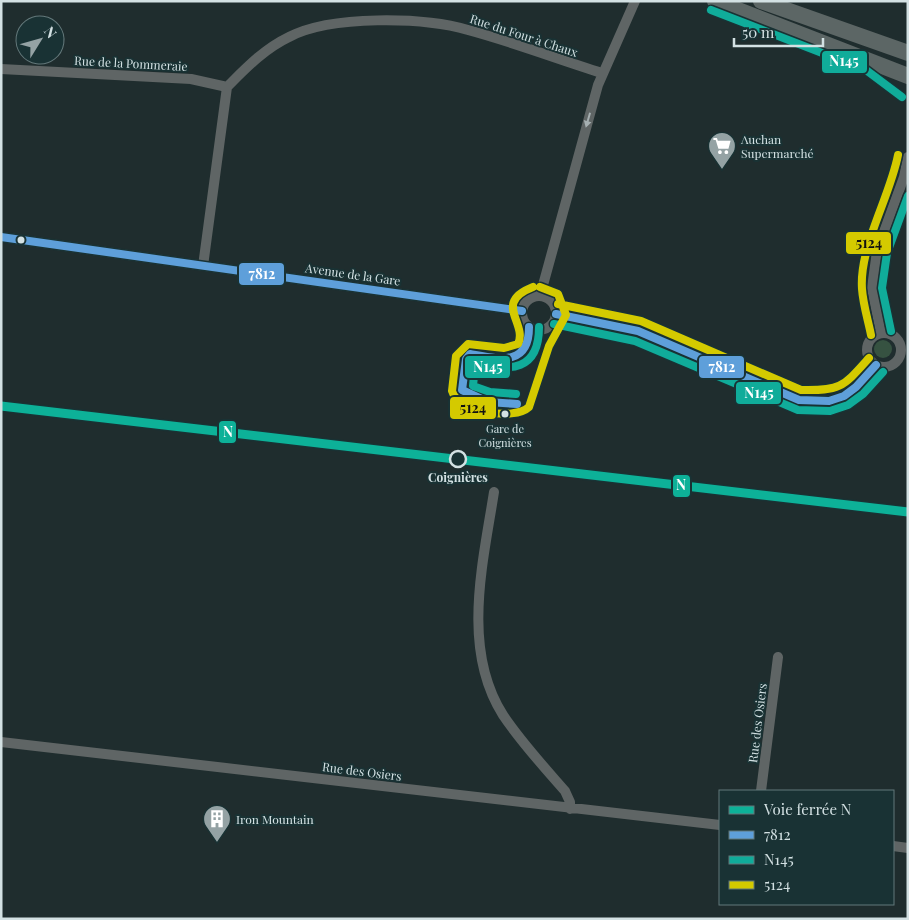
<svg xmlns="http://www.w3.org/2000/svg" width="909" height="920" font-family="'Playfair Display',serif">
<rect width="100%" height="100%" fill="#1f2d2e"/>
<path fill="#365241" d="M874 349a9 9 0 1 1 18 0a9 9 0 1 1-18 0Z"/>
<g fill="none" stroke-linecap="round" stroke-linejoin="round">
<path stroke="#5f6565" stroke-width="10" d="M1,69L191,79L227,87L203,266
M227,87C246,68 264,49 289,37C331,15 423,17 468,30C513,42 557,59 602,73
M1,237L522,311
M540,296L598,85L635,1
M522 313a17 17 0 1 1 34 0a17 17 0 1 1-34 0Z
M556,314L638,331L799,400L829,401L844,396L856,387L876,365
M881,333L872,288L877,251L904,177L908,157
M867 350a17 17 0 1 1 34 0a17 17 0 1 1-34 0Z
M494,492C483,563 461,649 503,715C521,742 544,767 565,791L570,802V809
M1,742L720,825
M761,791L778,657
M893,846L908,848"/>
<path stroke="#5c6665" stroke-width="16" d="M715,1L908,76
M761,1L908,53"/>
<defs>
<path id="bus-1" d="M1,237L522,311
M556,314L638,331L799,400L829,401L844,396L856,387L876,365
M517,404L488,402L462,390L466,359L470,354C499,359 529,367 529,327"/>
<path id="bus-2" d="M711,10L866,70L902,97
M554,324L635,341L798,410L830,411L848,405L863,394L883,372
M891,331L882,288L887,253L908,196
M516,394L490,392L473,386L475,365C511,371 539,371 539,327"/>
<path id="bus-3" d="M533,287C492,303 528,323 518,344L504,348L468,344L456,356L452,391C458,412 514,421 529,407L549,346L566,315L558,294L540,287
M558,304L641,321L801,390C841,391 843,387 869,358
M871,335C868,320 863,304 862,289C859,247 890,197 898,155"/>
</defs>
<use href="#bus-1" stroke="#193234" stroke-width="11"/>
<use href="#bus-2" stroke="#193234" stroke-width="11"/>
<use href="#bus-3" stroke="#193234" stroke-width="11"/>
<use href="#bus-1" stroke="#5e9fda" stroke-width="8"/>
<use href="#bus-2" stroke="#10ac9a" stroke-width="8"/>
<use href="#bus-3" stroke="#d4ca00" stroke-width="8"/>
<defs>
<path id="rail-1" d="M1,406L908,512"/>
</defs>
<use href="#rail-1" stroke="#193234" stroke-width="12"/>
<use href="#rail-1" stroke="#0db198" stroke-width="9"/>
</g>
<defs><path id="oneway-solid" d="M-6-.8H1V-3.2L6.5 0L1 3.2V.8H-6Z" transform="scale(1.25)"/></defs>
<use fill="#a5afb1" href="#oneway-solid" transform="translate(588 120) rotate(106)"/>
<defs>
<symbol id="supermarket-pin" viewBox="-11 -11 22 30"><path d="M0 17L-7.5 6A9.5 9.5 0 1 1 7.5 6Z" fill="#94a2a4" stroke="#193234"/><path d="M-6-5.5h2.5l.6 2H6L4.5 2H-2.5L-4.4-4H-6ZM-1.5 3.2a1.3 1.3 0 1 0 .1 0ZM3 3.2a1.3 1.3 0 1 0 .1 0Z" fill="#fff"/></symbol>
<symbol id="building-pin" viewBox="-11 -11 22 30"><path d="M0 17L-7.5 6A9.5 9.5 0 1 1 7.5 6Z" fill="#94a2a4" stroke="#193234"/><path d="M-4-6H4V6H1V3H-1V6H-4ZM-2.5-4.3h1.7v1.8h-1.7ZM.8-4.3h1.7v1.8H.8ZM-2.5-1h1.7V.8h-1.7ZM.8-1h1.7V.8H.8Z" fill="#fff"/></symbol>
</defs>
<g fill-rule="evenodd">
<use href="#supermarket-pin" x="706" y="130" width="32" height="43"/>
<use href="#building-pin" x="201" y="803" width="32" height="43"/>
</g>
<g fill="#d3e1e3" stroke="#193234" stroke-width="2">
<circle cx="21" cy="240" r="4.5"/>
<circle cx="505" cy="414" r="4.5"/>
</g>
<circle fill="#193234" stroke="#d3e1e3" stroke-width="2.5" cx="458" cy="459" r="8"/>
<g text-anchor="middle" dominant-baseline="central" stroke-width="4" stroke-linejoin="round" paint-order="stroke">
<g font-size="11" fill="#d3e1e3" stroke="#193234">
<text x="505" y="428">Gare de<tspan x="505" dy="14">Coignières</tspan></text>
</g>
<g font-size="12" fill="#d3e1e3" stroke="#193234">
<text transform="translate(524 35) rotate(18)">Rue du Four à Chaux</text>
<text transform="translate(131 63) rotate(3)">Rue de la Pommeraie</text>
<text transform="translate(353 274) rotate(8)">Avenue de la Gare</text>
<text transform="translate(757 723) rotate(-83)">Rue des Osiers</text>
<text transform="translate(362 771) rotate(7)">Rue des Osiers</text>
</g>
<g font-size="12" fill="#d3e1e3" stroke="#193234" text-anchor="start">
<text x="741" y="139">Auchan<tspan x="741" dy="14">Supermarché</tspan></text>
<text x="236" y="819">Iron Mountain</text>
</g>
<g font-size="12" font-weight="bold" fill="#d3e1e3" stroke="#193234">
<text x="458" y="477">Coignières</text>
</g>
</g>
<g stroke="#193234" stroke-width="2">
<rect x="821" y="50" width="47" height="24" rx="5" fill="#10ac9a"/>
<rect x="845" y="231" width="47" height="24" rx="5" fill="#d4ca00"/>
<rect x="238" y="262" width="47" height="24" rx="5" fill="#5e9fda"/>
<rect x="464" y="355" width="47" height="24" rx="5" fill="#10ac9a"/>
<rect x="698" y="355" width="47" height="24" rx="5" fill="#5e9fda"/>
<rect x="735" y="381" width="47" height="24" rx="5" fill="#10ac9a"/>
<rect x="449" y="396" width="48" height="24" rx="5" fill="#d4ca00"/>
<rect x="218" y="420" width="19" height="24" rx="5" fill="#0db198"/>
<rect x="672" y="474" width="19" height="24" rx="5" fill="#0db198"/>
</g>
<g font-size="14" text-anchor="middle" font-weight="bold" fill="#fff">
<text x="844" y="66">N145</text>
<text x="262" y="279">7812</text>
<text x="488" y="372">N145</text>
<text x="722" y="372">7812</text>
<text x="759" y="398">N145</text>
<text x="228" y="437">N</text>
<text x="681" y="490">N</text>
</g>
<g font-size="14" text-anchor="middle" font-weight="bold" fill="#111">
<text x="869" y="248">5124</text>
<text x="473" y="413">5124</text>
</g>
<rect width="909" height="920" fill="none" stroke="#d3e1e3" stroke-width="5"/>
<rect x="719" y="790" width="175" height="115" fill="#193234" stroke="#63787a"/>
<rect x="729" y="806" width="25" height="8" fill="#0db198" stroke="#63787a"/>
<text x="764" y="815" font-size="15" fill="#d3e1e3">Voie ferrée N</text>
<rect x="729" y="831" width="25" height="8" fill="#5e9fda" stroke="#63787a"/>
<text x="764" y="840" font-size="15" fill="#d3e1e3">7812</text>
<rect x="729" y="856" width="25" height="8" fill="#10ac9a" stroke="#63787a"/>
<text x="764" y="865" font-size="15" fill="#d3e1e3">N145</text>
<rect x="729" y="881" width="25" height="8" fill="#d4ca00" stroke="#63787a"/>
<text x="764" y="890" font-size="15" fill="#d3e1e3">5124</text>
<g transform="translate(40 40) rotate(53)"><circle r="24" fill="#193234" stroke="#63787a"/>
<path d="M0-4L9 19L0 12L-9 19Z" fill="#94a2a4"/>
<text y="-8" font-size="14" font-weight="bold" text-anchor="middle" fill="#d3e1e3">N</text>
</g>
<path d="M734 38v8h89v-8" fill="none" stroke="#d3e1e3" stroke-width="2.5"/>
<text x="742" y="38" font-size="15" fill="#d3e1e3" stroke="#193234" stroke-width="4" paint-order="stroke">50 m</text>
</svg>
